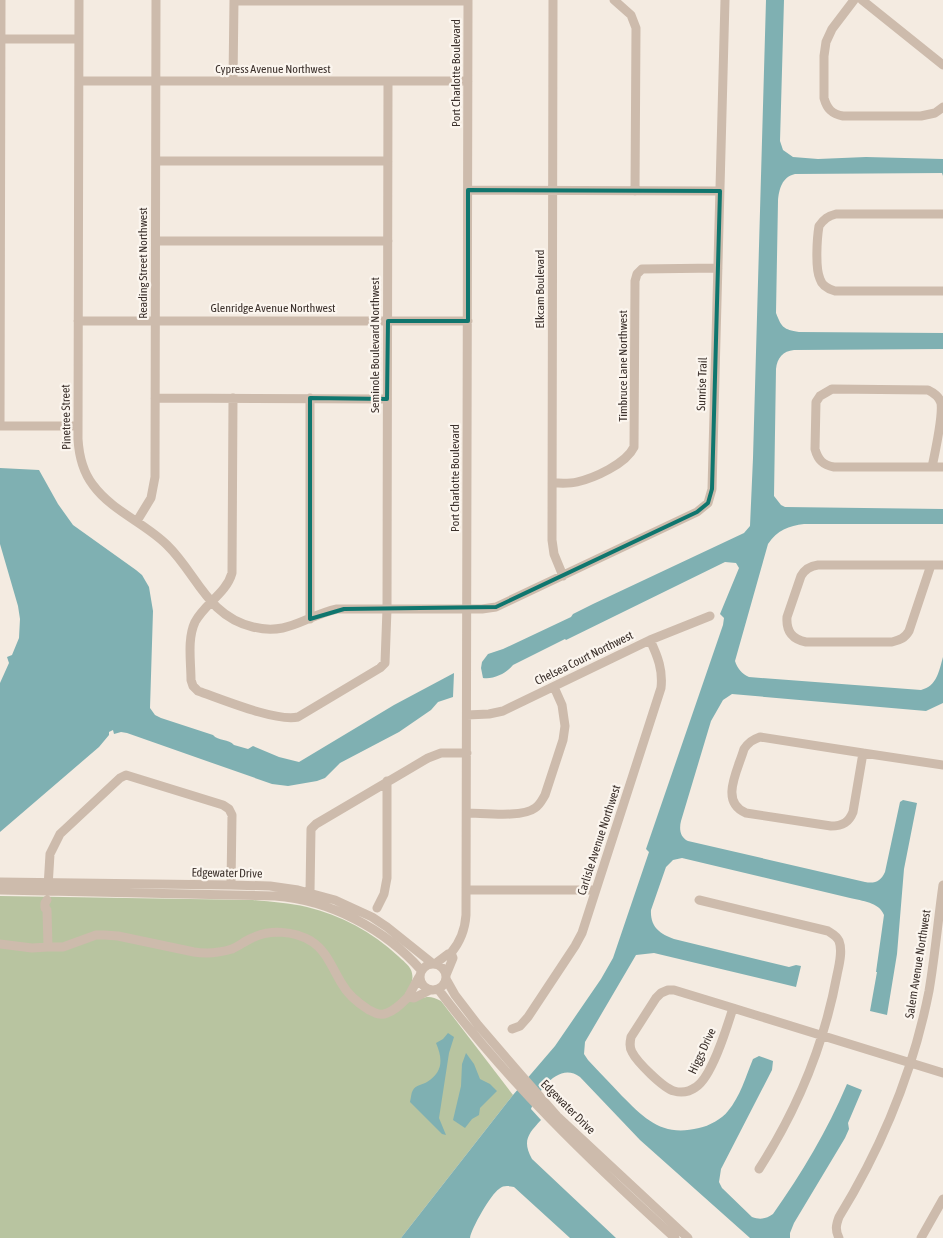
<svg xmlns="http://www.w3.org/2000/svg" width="943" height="1238" font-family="'Asap Condensed',sans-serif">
<rect width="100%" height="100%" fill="#f4ebe1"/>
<path fill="#b8c4a0" d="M0,896L253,900C272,902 289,903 307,907C341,915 372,932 398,956C402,960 409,965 411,970C415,980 410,987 405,994L412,1002C424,997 429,994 441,1001L513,1095L401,1238H0Z"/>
<path fill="#7fb0b2" d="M766,0H784L780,141L783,150L793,157L818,159L866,157L943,159V176L942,173L795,174C782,177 779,189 778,201L776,313C782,328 783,329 799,332L943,333V349L794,350C783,351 777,358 776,369L774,496L781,505L785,507L943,509V524H804C789,526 777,530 768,544L735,661C737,668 742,674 749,677L921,690C937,686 939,671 943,657V703L926,711L732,694L723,700L711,721L681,821C679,829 680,837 688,841L865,882C875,884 881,881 885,872L900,802L903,800L917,803L904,869L897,954L887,1015L870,1011L877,972H876L884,915C879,902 862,901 850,898L682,858L673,860L666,867L651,910C650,927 660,934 674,939L789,967L796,965L801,966L796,987L654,953L636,955L585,1042L584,1054L588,1060C599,1072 611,1084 622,1096C646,1120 663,1137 699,1128C709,1126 722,1119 728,1111C740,1097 746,1076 753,1059L759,1056L773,1061L772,1070L721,1169L719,1182L722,1188L752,1217C760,1220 766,1219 773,1214C802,1173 827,1131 847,1084L862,1090L848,1123L849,1129L845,1138L794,1223L790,1233V1238H750L640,1140L580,1077C559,1061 538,1091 531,1109L541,1120C528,1134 522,1141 532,1159L616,1238H570L514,1187C508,1186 504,1185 499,1189C491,1194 471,1229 470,1238H401L513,1095L555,1046L601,979L613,958L649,852L646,849L723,625L724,618L720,614L739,568L736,563L725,562L566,640L565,639L513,665C507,673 493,680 483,678L481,668L482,662L488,654L503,649L571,617L573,614L593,604L744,533L750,526L753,458Z
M0,468L39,470L58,504L73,525L136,570L142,575L149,587L153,611L150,708L155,715L161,718L213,735C218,741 229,739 234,745L248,749L253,746L279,757L299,762L394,705L454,673L453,697L438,702L431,710L399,732L340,763L325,778L317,781L288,786L272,784L127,733L121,732L114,734L113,730L109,732V735L99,747L0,832V683L9,663L7,657L12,655L19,638L20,619L18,606L0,544Z
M448,1033L454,1037L449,1053L439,1118L446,1135L442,1134L410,1102C411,1098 411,1093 413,1090C416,1085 422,1085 427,1082C443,1072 443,1059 436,1043L443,1039Z
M466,1053L474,1064L480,1079L490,1084L497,1091L480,1108L479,1115L472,1119L465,1128L453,1120L461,1086L462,1064Z"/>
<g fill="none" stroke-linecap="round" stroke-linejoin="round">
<path stroke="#cdbbac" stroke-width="9" d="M79,0L78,439C79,456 83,472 93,485C112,511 145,523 167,545C197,574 207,616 253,627C288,636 305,616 337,609H482L496,607L697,512L708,503L712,489L725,0
M553,0L552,540L554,554L563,576
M614,0L631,15L636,28L635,191
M854,0L832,29L826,42L824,56V98C827,109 832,114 843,116H921L935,113L943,107
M862,0L943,65
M234,1H468
M0,39H79
M79,81H468
M233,81L234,0
M156,161H388
M468,190L720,191
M943,214H836C828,216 824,219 819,226C817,238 815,268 820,279C822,286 828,289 835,291H943
M156,241H388
M78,321H468
M155,398L387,399
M233,398L232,573C226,594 205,603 195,622C187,639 191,662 191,680L193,686L198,691C221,699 276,722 298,717L380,668L385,663L387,609L388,81
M0,426L1,0
M0,426H78
M932,467C935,453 943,416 941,403C939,396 934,393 928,390L832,389L820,396L816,402L815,449C818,460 823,465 834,467H943
M552,483C560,483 569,484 577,482C594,478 626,464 634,447L635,281L637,274L642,269L718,268
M137,521L151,498L155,477L156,0
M931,565L909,631C905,638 900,640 892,642H806C792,639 786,631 787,617L801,576C805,569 810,566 818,565H943
M310,619V398
M467,715L489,714L503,711L650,640L710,616
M760,737L863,753L853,812C849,822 843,826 831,826L746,813C719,802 738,770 744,749C749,742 752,740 760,737Z
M863,753L943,765
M467,813C483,813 522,818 535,808C540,805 542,800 545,795L563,740L565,726L562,705L554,687
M0,882L231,885L270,886L298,890L335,900L372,917L387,927L432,963
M48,887L50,854L60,834L120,778L126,775L223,805L229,809L232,815L231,885
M0,890L275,896C330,900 385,929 421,970
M467,890H595
M310,892L311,829L316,824L428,758L441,753H467
M47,900L45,903V908L47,910L48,947H63L96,935H104L118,936L194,952C207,954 219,953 232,949C239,946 245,941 252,938C270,929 294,931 311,941C327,951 332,968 342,984C348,995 358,1003 369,1010C375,1013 380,1016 387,1013C396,1010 402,1003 408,997
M699,900L828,931C833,934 837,936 839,941C843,951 839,965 837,975C824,1045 797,1110 759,1169
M377,908L384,894L387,878V781
M0,944L32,948L48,947
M436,963L448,954L451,953C461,941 465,930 466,915L468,0
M420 977a13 13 0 1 1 26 0a13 13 0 1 1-26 0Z
M446,975L453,958L451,953
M419,977L408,997L414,998L430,990
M446,979L455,995L478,1025L521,1075L557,1116L688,1238
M438,989C507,1081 590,1161 675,1238
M668,990H674L733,1008C727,1027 712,1077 696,1087C689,1092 681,1093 674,1091C663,1088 637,1062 632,1052C629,1047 630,1042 631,1037L656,998L661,993Z
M733,1008L943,1073
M512,1029L520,1026L528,1017L575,946L582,933L661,688C663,670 658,657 650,640
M839,1238C835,1230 836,1225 839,1217C882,1147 913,1072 929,991C935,956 938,920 943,885
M921,1238L943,1199"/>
</g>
<path fill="none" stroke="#0f766e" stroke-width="4" stroke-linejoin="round" d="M468,190L720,191L712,489L708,503L697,512L496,607L344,609L310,619V398L387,399L388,321H468Z"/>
<g text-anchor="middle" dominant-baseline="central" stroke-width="4.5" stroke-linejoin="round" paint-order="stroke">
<g font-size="12" fill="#3b302b" stroke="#fbf5ee">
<text x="273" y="69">Cypress Avenue Northwest</text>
<text transform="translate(456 73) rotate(-90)">Port Charlotte Boulevard</text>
<text transform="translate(143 263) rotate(-90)">Reading Street Northwest</text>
<text transform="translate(540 289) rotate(-90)">Elkcam Boulevard</text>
<text x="273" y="308">Glenridge Avenue Northwest</text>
<text transform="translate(375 345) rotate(-90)">Seminole Boulevard Northwest</text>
<text transform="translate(623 366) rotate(-90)">Timbruce Lane Northwest</text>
<text transform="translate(702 384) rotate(-88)">Sunrise Trail</text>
<text transform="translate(66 417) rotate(-91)">Pinetree Street</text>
<text transform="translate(455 478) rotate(-90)">Port Charlotte Boulevard</text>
<text transform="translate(584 658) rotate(-26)">Chelsea Court Northwest</text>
<text transform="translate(599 840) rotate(-72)">Carlisle Avenue Northwest</text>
<text transform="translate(227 873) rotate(1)">Edgewater Drive</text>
<text transform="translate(918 964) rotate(-81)">Salem Avenue Northwest</text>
<text transform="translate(702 1051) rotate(-65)">Higgs Drive</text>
<text transform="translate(568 1107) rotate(45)">Edgewater Drive</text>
</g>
</g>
</svg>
